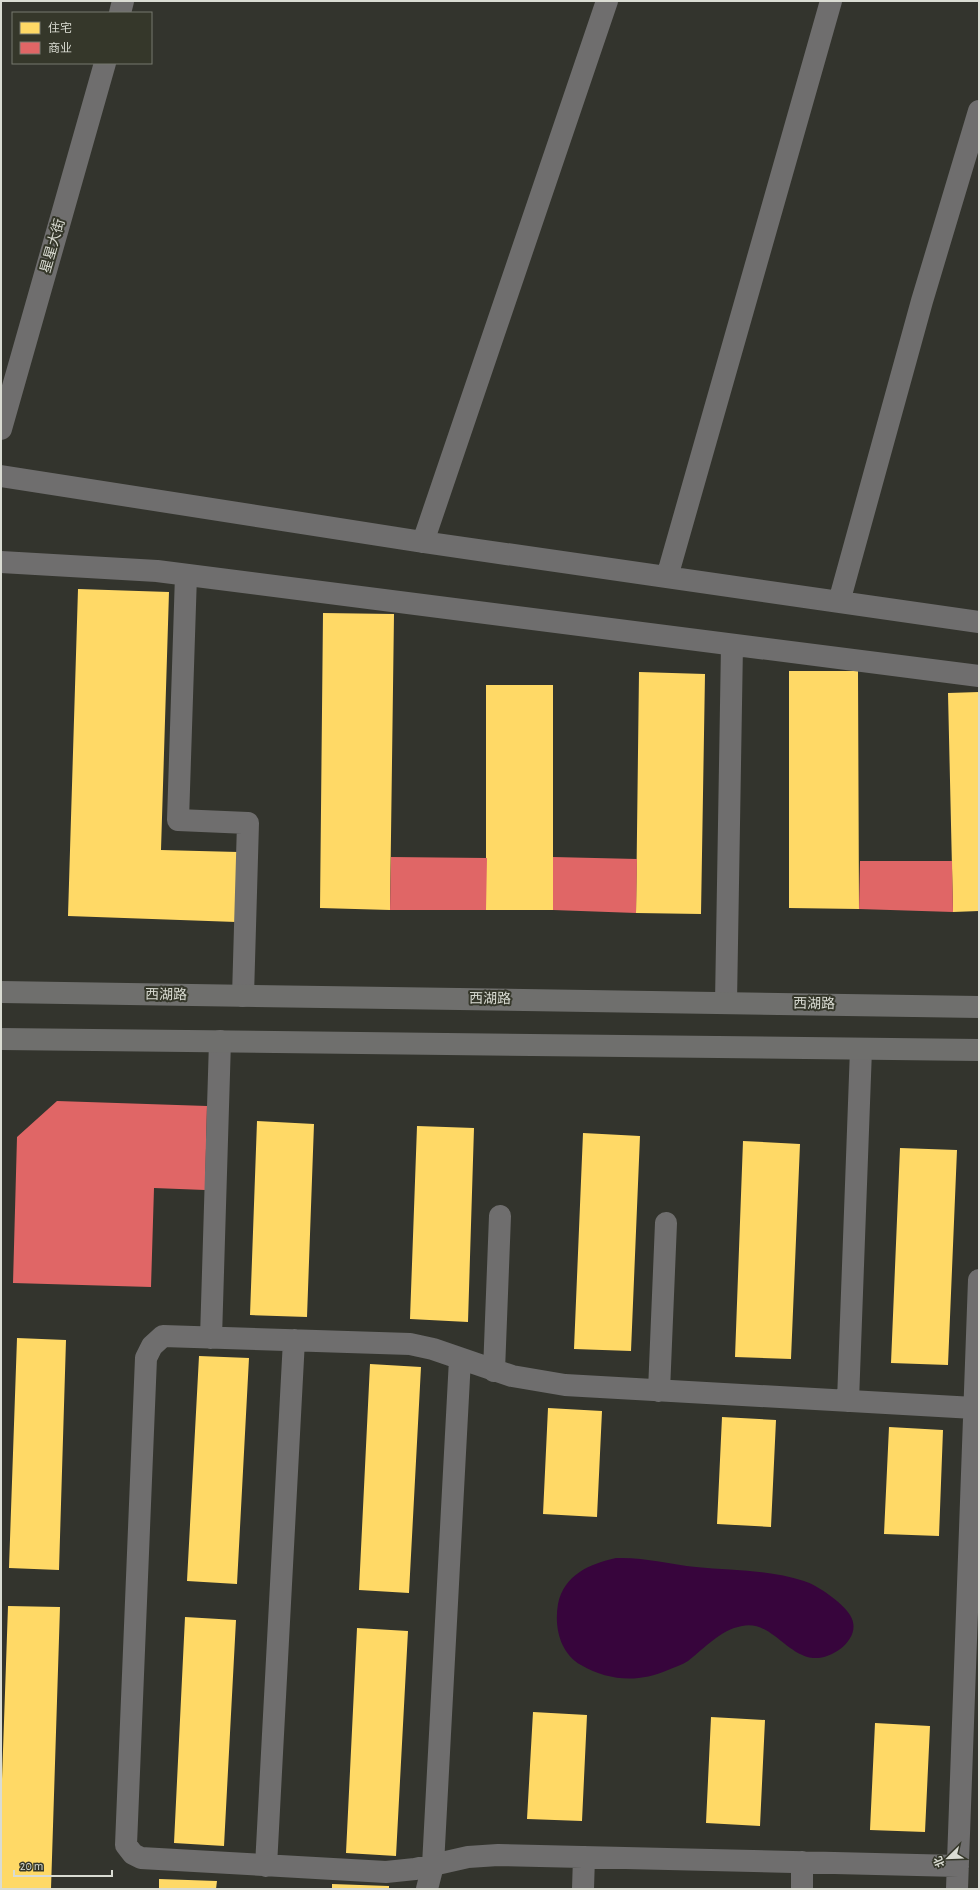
<svg xmlns="http://www.w3.org/2000/svg" width="980" height="1890" font-family="'Alegreya Sans','Noto Sans SC',sans-serif">
<rect width="100%" height="100%" fill="#33342d"/>
<path fill="#37053c" d="M616,1558C644,1557 669,1564 696,1567C732,1571 768,1569 804,1581C817,1585 843,1603 850,1615C864,1637 833,1660 813,1658C786,1655 771,1620 742,1626C720,1630 705,1648 688,1661C682,1665 674,1667 668,1670C638,1683 609,1681 581,1665C560,1653 554,1627 558,1604C564,1575 589,1564 616,1558Z"/>
<path fill="#ffd966" d="M78,589L169,592L161,850L238,852L236,922L68,916Z
M323,613L394,614L390,910L320,908Z
M789,671H858L859,909L789,908Z
M639,672L705,674L701,914L636,913Z
M486,685H553V910H486Z
M979,692V911L953,912L948,693Z
M257,1121L314,1124L307,1317L250,1315Z
M417,1126L474,1128L468,1322L410,1319Z
M583,1133L640,1136L631,1351L574,1349Z
M743,1141L800,1144L791,1359L735,1357Z
M900,1148L957,1150L948,1365L891,1363Z
M17,1338L66,1340L59,1570L9,1568Z
M199,1356L249,1358L237,1584L187,1581Z
M370,1364L421,1367L409,1593L359,1590Z
M548,1408L602,1411L597,1517L543,1514Z
M722,1417L776,1420L771,1527L717,1524Z
M889,1427L943,1430L939,1536L884,1534Z
M8,1606L60,1607L51,1889H1V1808Z
M185,1617L236,1620L224,1846L174,1843Z
M357,1628L408,1631L396,1856L346,1853Z
M533,1712L587,1715L582,1821L527,1819Z
M711,1717L765,1720L760,1826L706,1823Z
M875,1723L930,1726L925,1832L870,1830Z
M159,1879L217,1881L216,1889H159Z
M332,1884L389,1886V1889H332Z"/>
<path fill="#e06666" d="M391,857L487,858L486,910H390Z
M553,857L637,859L636,913L553,910Z
M860,861H952L953,912L859,909Z
M57,1101L207,1106L205,1190L154,1188L151,1287L13,1283L17,1137Z"/>
<g fill="none" stroke-linecap="round" stroke-linejoin="round">
<path stroke="#6f6e6e" stroke-width="22" d="M120,13L123,1
M1,429L105,63
M1,476L423,542L979,622
M423,542L607,1
M1,562L157,571L979,676
M186,575L178,820L248,823L243,996
M667,577L831,1
M839,602L922,301L979,111
M726,1003L732,645
M211,1338L220,1041
M494,1371L500,1216
M659,1391L666,1223
M848,1401L861,1049
M266,1866L294,1340
M958,1866L498,1855L468,1857L415,1869L386,1872L141,1858L133,1854L126,1845L146,1358L152,1346L163,1336L410,1344L433,1349L512,1376L565,1385L974,1408
M427,1889L433,1865L460,1359
M583,1889L584,1857
M802,1889V1862
M957,1889L979,1280"/>
<path stroke="#6f6f6d" stroke-width="22" d="M1,992L979,1007
M1,1039L979,1050"/>
</g>
<g text-anchor="middle" dominant-baseline="central" stroke-width="4" stroke-linejoin="round" paint-order="stroke">
<g font-size="14" fill="#dadcd3" stroke="#35372a">
<text transform="translate(53 246) rotate(-74)">星星大街</text>
<text transform="translate(166 995) rotate(1)">西湖路</text>
<text transform="translate(490 999) rotate(1)">西湖路</text>
<text transform="translate(814 1004) rotate(1)">西湖路</text>
</g>
</g>
<rect width="980" height="1890" fill="none" stroke="#dadcd3" stroke-width="4"/>
<rect x="12" y="12" width="140" height="52" fill="#35372a" stroke="#77796e"/>
<rect x="20" y="22" width="20" height="12" fill="#ffd966" stroke="#77796e"/>
<text x="48" y="32" font-size="12" fill="#dadcd3">住宅</text>
<rect x="20" y="42" width="20" height="12" fill="#e06666" stroke="#77796e"/>
<text x="48" y="52" font-size="12" fill="#dadcd3">商业</text>
<g transform="translate(948 1858) rotate(247)" stroke="#35372a" stroke-width="3" paint-order="stroke">
<path d="M0-3L7 15L0 10L-7 15Z" fill="#dadcd3"/>
<text y="-6" font-size="11" font-weight="bold" text-anchor="middle" fill="#dadcd3">北</text>
</g>
<path d="M14 1870v6h98v-6" fill="none" stroke="#dadcd3" stroke-width="2"/>
<text x="20" y="1870" font-size="12" fill="#dadcd3" stroke="#35372a" stroke-width="3" paint-order="stroke">20 m</text>
</svg>
